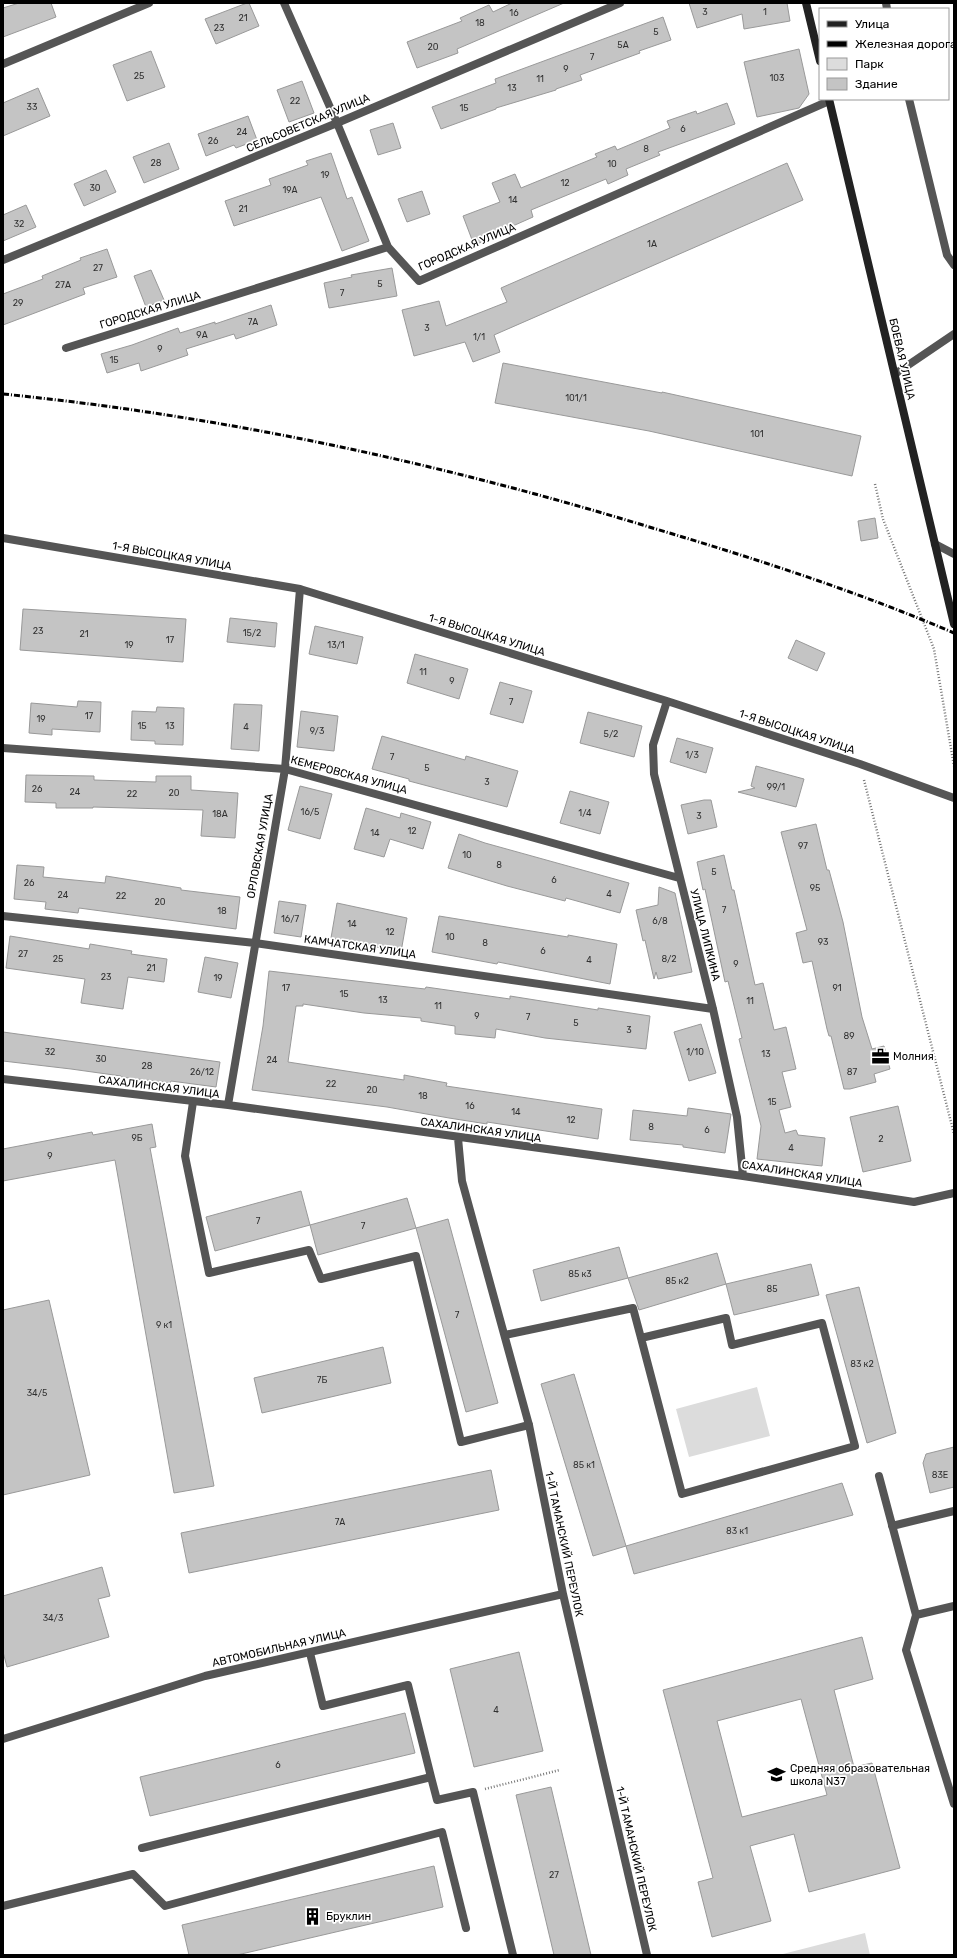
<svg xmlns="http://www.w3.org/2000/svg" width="957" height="1958" font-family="Rubik,sans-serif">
<rect width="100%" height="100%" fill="#fff"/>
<path fill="#dcdcdc" d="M757,1387L770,1436L689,1457L676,1409Z
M865,1933L870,1955H779Z"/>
<path fill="#c4c4c4" stroke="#999" fill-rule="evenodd" d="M19,3H51L56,17L3,37V8Z
M247,3H249L259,26L216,44L205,19Z
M512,3H564L457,49L458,53L417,68L407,42L462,21L460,18L489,5L493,12Z
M689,3H787L790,21L744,29L742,14L697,28Z
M663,17L671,40L639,51L640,53L580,75L582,80L556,89V90L496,108V109L441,129L432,107L496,83L495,79Z
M799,49L809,94L799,108L757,117L744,62Z
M151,51L165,87L127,101L113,65Z
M302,81L314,113L289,122L277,90Z
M38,88L50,116L3,136V103Z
M727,103L735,124L658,152L660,155L626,169L628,175L608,184L606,179L531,210L533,217L497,233L498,236L474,245L463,216L500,202L492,183L515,174L521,188L597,157L595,154L615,146L617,150L670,128L667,121L696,111L697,114Z
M248,116L257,140L236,148L234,145L206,156L198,134Z
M393,123L401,148L378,155L370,130Z
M169,143L179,169L144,183L133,157Z
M331,153L347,199L352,197L369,241L342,251L321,197L234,226L225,201L271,185L269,179L308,165L306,161Z
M787,163L803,200L494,335L500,352L473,362L465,342L414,356L402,310L439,301L446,326L507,302L501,288Z
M106,170L116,192L84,206L74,184Z
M422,191L430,214L407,222L398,199Z
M26,205L36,227L3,241V215Z
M107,249L117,277L83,288L85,294L3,325V294L43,279L42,276L81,260L80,258Z
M392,268L397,296L329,308L324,283L352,277L351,275Z
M151,270L164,300L146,307L134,276Z
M271,305L277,325L236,339L234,334L186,349L188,355L141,371L139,363L107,373L101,354L132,345L178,328L180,333L215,322V324Z
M503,363L662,393V392L861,436L852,476L649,431L495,403Z
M875,518L878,538L861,541L858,521Z
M23,609L186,619L183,662L20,650Z
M230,618L277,623L275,647L227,642Z
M315,626L363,637L357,664L309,654Z
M796,640L825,653L817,671L788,658Z
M415,654L468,669L459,699L407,683Z
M500,682L532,691L523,723L490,714Z
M78,701L101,702L100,732L52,729V735L29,733L31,703L77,707Z
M234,704L262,705L259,751L231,749Z
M157,707L184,708L183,745L155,744V741L131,740L132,711L156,712Z
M301,711L338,716L334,751L297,747Z
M588,712L642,726L634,757L580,743Z
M382,736L465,760L466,756L518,771L507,807L409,781V779L372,769Z
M677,738L713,748L706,773L670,762Z
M756,766L804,779L796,807L738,792L755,788L751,786Z
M26,775L94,776V780L156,782V776H191V790L238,793L235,838L201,836L203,810L93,807V808H56V803L25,802Z
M300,786L332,794L320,839L288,830Z
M570,791L609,802L600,834L560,823Z
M704,800H711L717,827L688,834L681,805Z
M366,808L400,818L401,813L431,822L423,849L390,839L384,857L354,849Z
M816,824L827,870H829L843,922L862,1017L872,1049L884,1046L890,1069L874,1074L876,1082L850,1089H844L831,1036H829L827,1029L812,961L803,963L796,933L807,930L781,832Z
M459,834L485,843L629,883L620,913L566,898L565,901L507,886L448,868Z
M724,855L732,890H734L755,985L763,983L774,1030L786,1027L796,1069L782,1072L791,1107L779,1110L785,1133L796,1130L798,1135L825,1138L822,1166L757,1159L761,1126L739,1039L742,1038L728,981L725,982L705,889L703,890L697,862Z
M17,865L44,867L43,877L105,883L106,876L181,888V890L240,897L236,929L79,908L78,913L45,909L46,902L14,899Z
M659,887L675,893L692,972L658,979L656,972L654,979L645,940L643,941L636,910L658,905Z
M279,901L306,905L301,937L274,933Z
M337,903L407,918L401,952L331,938Z
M439,916L568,937V935L617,944L610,984L498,962L497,964L432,952Z
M10,936L89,949L90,944L132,951L131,954L167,959L164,982L128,977L123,1009L81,1003L85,979L6,968Z
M205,957L238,963L231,998L198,992Z
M269,971L425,989L426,987L510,999V996L598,1010V1008L650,1016L646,1049L545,1038L496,1029L495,1038L455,1034V1026L421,1021V1018L364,1013L303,1004V1006H296L288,1062L404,1080V1075L447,1083L446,1086L602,1109L598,1139L487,1122V1124L449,1118L387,1107L252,1090L263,1026Z
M701,1024L716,1073L689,1081L674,1032Z
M3,1032L220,1062L216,1087L171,1081L170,1083L121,1077V1076L71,1069L3,1061Z
M898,1106L911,1161L863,1172L850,1117Z
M688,1108L731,1114L725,1153L683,1147V1145L630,1140L633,1110L687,1116Z
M152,1124L156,1147L150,1148L214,1486L174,1493L115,1160L3,1181V1149L92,1132L93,1135Z
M301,1191L310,1225L215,1251L206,1217Z
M407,1198L416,1228L318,1255L310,1225Z
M448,1219L498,1403L466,1412L416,1228Z
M619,1247L628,1278L541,1301L533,1270Z
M717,1253L726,1284L639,1310L628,1278Z
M811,1264L819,1295L734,1315L726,1284Z
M859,1287L896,1433L867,1443L826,1295Z
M49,1300L90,1475L3,1495V1310Z
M383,1347L391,1383L262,1413L254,1378Z
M574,1374L626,1546L593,1556L541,1384Z
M954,1447V1487L930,1493L923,1463L926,1454Z
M491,1470L499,1510L189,1573L181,1533Z
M842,1483L853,1515L634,1574L626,1546Z
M102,1567L110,1596L98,1599L109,1637L7,1667L3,1652V1596Z
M862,1637L873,1679L834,1690L854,1767L872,1763L900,1868L809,1892L794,1834L750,1846L771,1921L712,1937L698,1882L713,1878L663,1690ZM801,1699L827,1795L742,1817L717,1721Z
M519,1652L543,1751L474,1767L450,1669Z
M405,1713L415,1753L150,1816L140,1777Z
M551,1787L591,1955H554L516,1795Z
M434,1866L443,1907L237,1955H189L182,1925Z"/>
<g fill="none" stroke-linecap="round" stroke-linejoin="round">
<path stroke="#777" stroke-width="2.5" stroke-dasharray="1 2" stroke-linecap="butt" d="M875,484L883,519L934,649L954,766
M864,780L954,1134
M485,1789L560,1770"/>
<path stroke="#555" stroke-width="8" d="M886,3L887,9
M909,99L947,255L954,265
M895,374L954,334
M193,1102L185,1156L209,1273L309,1250L321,1279L416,1256L461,1442L529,1425
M505,1335L633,1308L641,1338L726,1318L732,1345L822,1323L855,1446L682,1494L641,1338
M879,1476L916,1615L954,1606
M892,1526L954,1511
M916,1615L906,1650L954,1804
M310,1653L323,1706L408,1685L431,1777
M142,1848L431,1777L437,1800L473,1792L513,1955
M3,1906L133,1874L165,1906L442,1832L466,1928"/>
<path stroke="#555" stroke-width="8" d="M284,3L337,123L388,247
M3,64L149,3
M3,260L337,123L620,3
M66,348L388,247L419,281L829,101
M3,538L300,589L667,701L860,764L954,798
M935,544L954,554
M667,701L653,745L654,774L713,1009L737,1117L743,1176
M3,748L285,769L679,878
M3,916L255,943L713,1009
M3,1079L228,1105L743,1176L914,1202L954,1193
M228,1105L285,769L300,589
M458,1138L462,1181L529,1425L563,1594L647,1955
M3,1739L205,1676L563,1594"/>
<path stroke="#222" stroke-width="8" d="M806,3L820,61
M829,99L954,624"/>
<path stroke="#000" stroke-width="3" stroke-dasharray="6 2 1 2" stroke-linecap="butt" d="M3,394C222,416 436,462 646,526C750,557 854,590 954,633"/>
</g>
<defs>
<symbol id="office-bare" viewBox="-9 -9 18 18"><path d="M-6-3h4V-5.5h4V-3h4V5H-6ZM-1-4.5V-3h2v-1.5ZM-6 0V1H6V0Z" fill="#000" stroke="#fff" stroke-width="2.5" paint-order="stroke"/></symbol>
<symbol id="school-bare" viewBox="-9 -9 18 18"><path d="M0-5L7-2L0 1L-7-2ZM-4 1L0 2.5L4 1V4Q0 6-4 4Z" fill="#000" stroke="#fff" stroke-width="2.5" paint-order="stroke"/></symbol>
<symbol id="building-bare" viewBox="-9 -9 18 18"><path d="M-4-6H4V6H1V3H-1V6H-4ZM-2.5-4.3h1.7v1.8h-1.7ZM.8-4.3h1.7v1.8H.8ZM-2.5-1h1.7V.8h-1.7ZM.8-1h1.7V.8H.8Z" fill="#000" stroke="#fff" stroke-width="2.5" paint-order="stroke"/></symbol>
</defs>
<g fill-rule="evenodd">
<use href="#office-bare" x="868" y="1044" width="25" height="25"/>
<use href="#school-bare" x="764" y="1762" width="25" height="25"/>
<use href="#building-bare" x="300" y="1904" width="25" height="25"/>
</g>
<g text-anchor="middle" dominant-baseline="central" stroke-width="3.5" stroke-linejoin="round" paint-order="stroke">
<g font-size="9" fill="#313131">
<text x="705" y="12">3</text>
<text x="765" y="12">1</text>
<text x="514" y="13">16</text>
<text x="243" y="18">21</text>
<text x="480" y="23">18</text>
<text x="219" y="28">23</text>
<text x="656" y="32">5</text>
<text x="623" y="45">5А</text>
<text x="433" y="47">20</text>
<text x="592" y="57">7</text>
<text x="566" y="69">9</text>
<text x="139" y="76">25</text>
<text x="777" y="78">103</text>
<text x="540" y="79">11</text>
<text x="512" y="88">13</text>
<text x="295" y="101">22</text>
<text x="32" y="107">33</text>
<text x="464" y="108">15</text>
<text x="683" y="129">6</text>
<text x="242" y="132">24</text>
<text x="213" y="141">26</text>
<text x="646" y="149">8</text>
<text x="156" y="163">28</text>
<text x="612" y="164">10</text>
<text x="325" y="175">19</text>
<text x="565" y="183">12</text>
<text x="95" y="188">30</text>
<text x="290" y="190">19А</text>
<text x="513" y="200">14</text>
<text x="243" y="209">21</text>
<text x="19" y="224">32</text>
<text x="652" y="244">1А</text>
<text x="98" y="268">27</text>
<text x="380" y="284">5</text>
<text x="63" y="285">27А</text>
<text x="342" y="293">7</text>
<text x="18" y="303">29</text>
<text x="253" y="322">7А</text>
<text x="427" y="328">3</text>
<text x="202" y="335">9А</text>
<text x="479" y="337">1/1</text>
<text x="160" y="349">9</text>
<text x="114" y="360">15</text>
<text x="576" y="398">101/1</text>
<text x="757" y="434">101</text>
<text x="38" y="631">23</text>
<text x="252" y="633">15/2</text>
<text x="84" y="634">21</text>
<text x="170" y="640">17</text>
<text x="129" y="645">19</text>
<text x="336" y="645">13/1</text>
<text x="423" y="672">11</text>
<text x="452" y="681">9</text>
<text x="511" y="702">7</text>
<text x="89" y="716">17</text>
<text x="41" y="719">19</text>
<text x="142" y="726">15</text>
<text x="170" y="726">13</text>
<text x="246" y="727">4</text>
<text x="317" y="731">9/3</text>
<text x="611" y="734">5/2</text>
<text x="692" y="755">1/3</text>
<text x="392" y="757">7</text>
<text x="427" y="768">5</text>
<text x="487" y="782">3</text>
<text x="776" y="787">99/1</text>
<text x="37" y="789">26</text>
<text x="75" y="792">24</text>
<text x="174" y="793">20</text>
<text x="132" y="794">22</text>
<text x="310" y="812">16/5</text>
<text x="585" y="813">1/4</text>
<text x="220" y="814">18А</text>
<text x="699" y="816">3</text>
<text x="412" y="831">12</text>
<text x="375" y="833">14</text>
<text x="803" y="846">97</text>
<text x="467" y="855">10</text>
<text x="499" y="865">8</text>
<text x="714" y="872">5</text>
<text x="554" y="880">6</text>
<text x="29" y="883">26</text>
<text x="815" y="888">95</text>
<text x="609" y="894">4</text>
<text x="63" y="895">24</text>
<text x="121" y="896">22</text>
<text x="160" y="902">20</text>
<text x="724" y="910">7</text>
<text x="222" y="911">18</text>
<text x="290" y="919">16/7</text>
<text x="660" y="921">6/8</text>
<text x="352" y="924">14</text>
<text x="390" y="932">12</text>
<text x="450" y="937">10</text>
<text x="823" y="942">93</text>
<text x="485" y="943">8</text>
<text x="543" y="951">6</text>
<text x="23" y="954">27</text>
<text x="58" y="959">25</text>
<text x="669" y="959">8/2</text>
<text x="589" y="960">4</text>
<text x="736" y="964">9</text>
<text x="151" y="968">21</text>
<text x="106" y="977">23</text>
<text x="218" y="978">19</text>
<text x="286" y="988">17</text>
<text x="837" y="988">91</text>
<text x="344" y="994">15</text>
<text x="383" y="1000">13</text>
<text x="750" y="1001">11</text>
<text x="438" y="1006">11</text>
<text x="477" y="1016">9</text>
<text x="528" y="1017">7</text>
<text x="576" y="1023">5</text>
<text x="629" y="1030">3</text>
<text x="849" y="1036">89</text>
<text x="50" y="1052">32</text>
<text x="695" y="1052">1/10</text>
<text x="766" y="1054">13</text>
<text x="101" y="1059">30</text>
<text x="272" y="1060">24</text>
<text x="147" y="1066">28</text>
<text x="202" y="1072">26/12</text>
<text x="852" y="1072">87</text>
<text x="331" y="1084">22</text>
<text x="372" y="1090">20</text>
<text x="423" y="1096">18</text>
<text x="772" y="1102">15</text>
<text x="470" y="1106">16</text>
<text x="516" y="1112">14</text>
<text x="571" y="1120">12</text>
<text x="651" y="1127">8</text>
<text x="707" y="1130">6</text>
<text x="137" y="1138">9Б</text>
<text x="881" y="1139">2</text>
<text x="791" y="1148">4</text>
<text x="50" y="1156">9</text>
<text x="258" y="1221">7</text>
<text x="363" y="1226">7</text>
<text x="580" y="1274">85 к3</text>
<text x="677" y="1281">85 к2</text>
<text x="772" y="1289">85</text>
<text x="457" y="1315">7</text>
<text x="164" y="1325">9 к1</text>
<text x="862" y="1364">83 к2</text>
<text x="322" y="1380">7Б</text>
<text x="37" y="1393">34/5</text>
<text x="584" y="1465">85 к1</text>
<text x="940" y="1475">83Е</text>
<text x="340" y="1522">7А</text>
<text x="737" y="1531">83 к1</text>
<text x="53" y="1618">34/3</text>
<text x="496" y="1710">4</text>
<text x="278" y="1765">6</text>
<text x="554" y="1875">27</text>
</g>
<g font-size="11" fill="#000" stroke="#fff">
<text transform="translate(308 123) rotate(-23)">СЕЛЬСОВЕТСКАЯ УЛИЦА</text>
<text transform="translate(467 247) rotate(-23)">ГОРОДСКАЯ УЛИЦА</text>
<text transform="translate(150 310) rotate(-17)">ГОРОДСКАЯ УЛИЦА</text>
<text transform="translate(902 359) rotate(77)">БОЕВАЯ УЛИЦА</text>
<text transform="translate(172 556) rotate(10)">1-Я ВЫСОЦКАЯ УЛИЦА</text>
<text transform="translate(487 635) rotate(17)">1-Я ВЫСОЦКАЯ УЛИЦА</text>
<text transform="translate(797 732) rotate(18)">1-Я ВЫСОЦКАЯ УЛИЦА</text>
<text transform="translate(349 775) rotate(15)">КЕМЕРОВСКАЯ УЛИЦА</text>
<text transform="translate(260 846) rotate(-80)">ОРЛОВСКАЯ УЛИЦА</text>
<text transform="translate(705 935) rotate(76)">УЛИЦА ЛИПКИНА</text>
<text transform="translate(360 947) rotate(8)">КАМЧАТСКАЯ УЛИЦА</text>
<text transform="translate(159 1087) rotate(7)">САХАЛИНСКАЯ УЛИЦА</text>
<text transform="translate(481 1130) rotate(8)">САХАЛИНСКАЯ УЛИЦА</text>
<text transform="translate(802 1174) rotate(9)">САХАЛИНСКАЯ УЛИЦА</text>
<text transform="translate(564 1544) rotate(78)">1-Й ТАМАНСКИЙ ПЕРЕУЛОК</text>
<text transform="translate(279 1648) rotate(-13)">АВТОМОБИЛЬНАЯ УЛИЦА</text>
<text transform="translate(636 1859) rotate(77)">1-Й ТАМАНСКИЙ ПЕРЕУЛОК</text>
</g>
<g font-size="11" fill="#000" stroke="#fff" text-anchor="start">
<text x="893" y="1056">Молния</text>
<text x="790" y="1768">Средняя образовательная<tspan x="790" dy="13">школа N37</tspan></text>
<text x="326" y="1916">Бруклин</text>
</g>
</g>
<rect width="957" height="1958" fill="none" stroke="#000000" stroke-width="8"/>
<rect x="819" y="8" width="130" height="92" fill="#ffffff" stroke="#999999"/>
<rect x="827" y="21" width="20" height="6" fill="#222222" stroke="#999999"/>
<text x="855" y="28" font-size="12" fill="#000000">Улица</text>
<rect x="827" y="41" width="20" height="6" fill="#000000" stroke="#999999"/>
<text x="855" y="48" font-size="12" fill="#000000">Железная дорога</text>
<rect x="827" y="58" width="20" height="12" fill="#dcdcdc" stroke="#999999"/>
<text x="855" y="68" font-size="12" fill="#000000">Парк</text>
<rect x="827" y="78" width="20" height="12" fill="#c4c4c4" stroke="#999999"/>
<text x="855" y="88" font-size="12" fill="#000000">Здание</text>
</svg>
